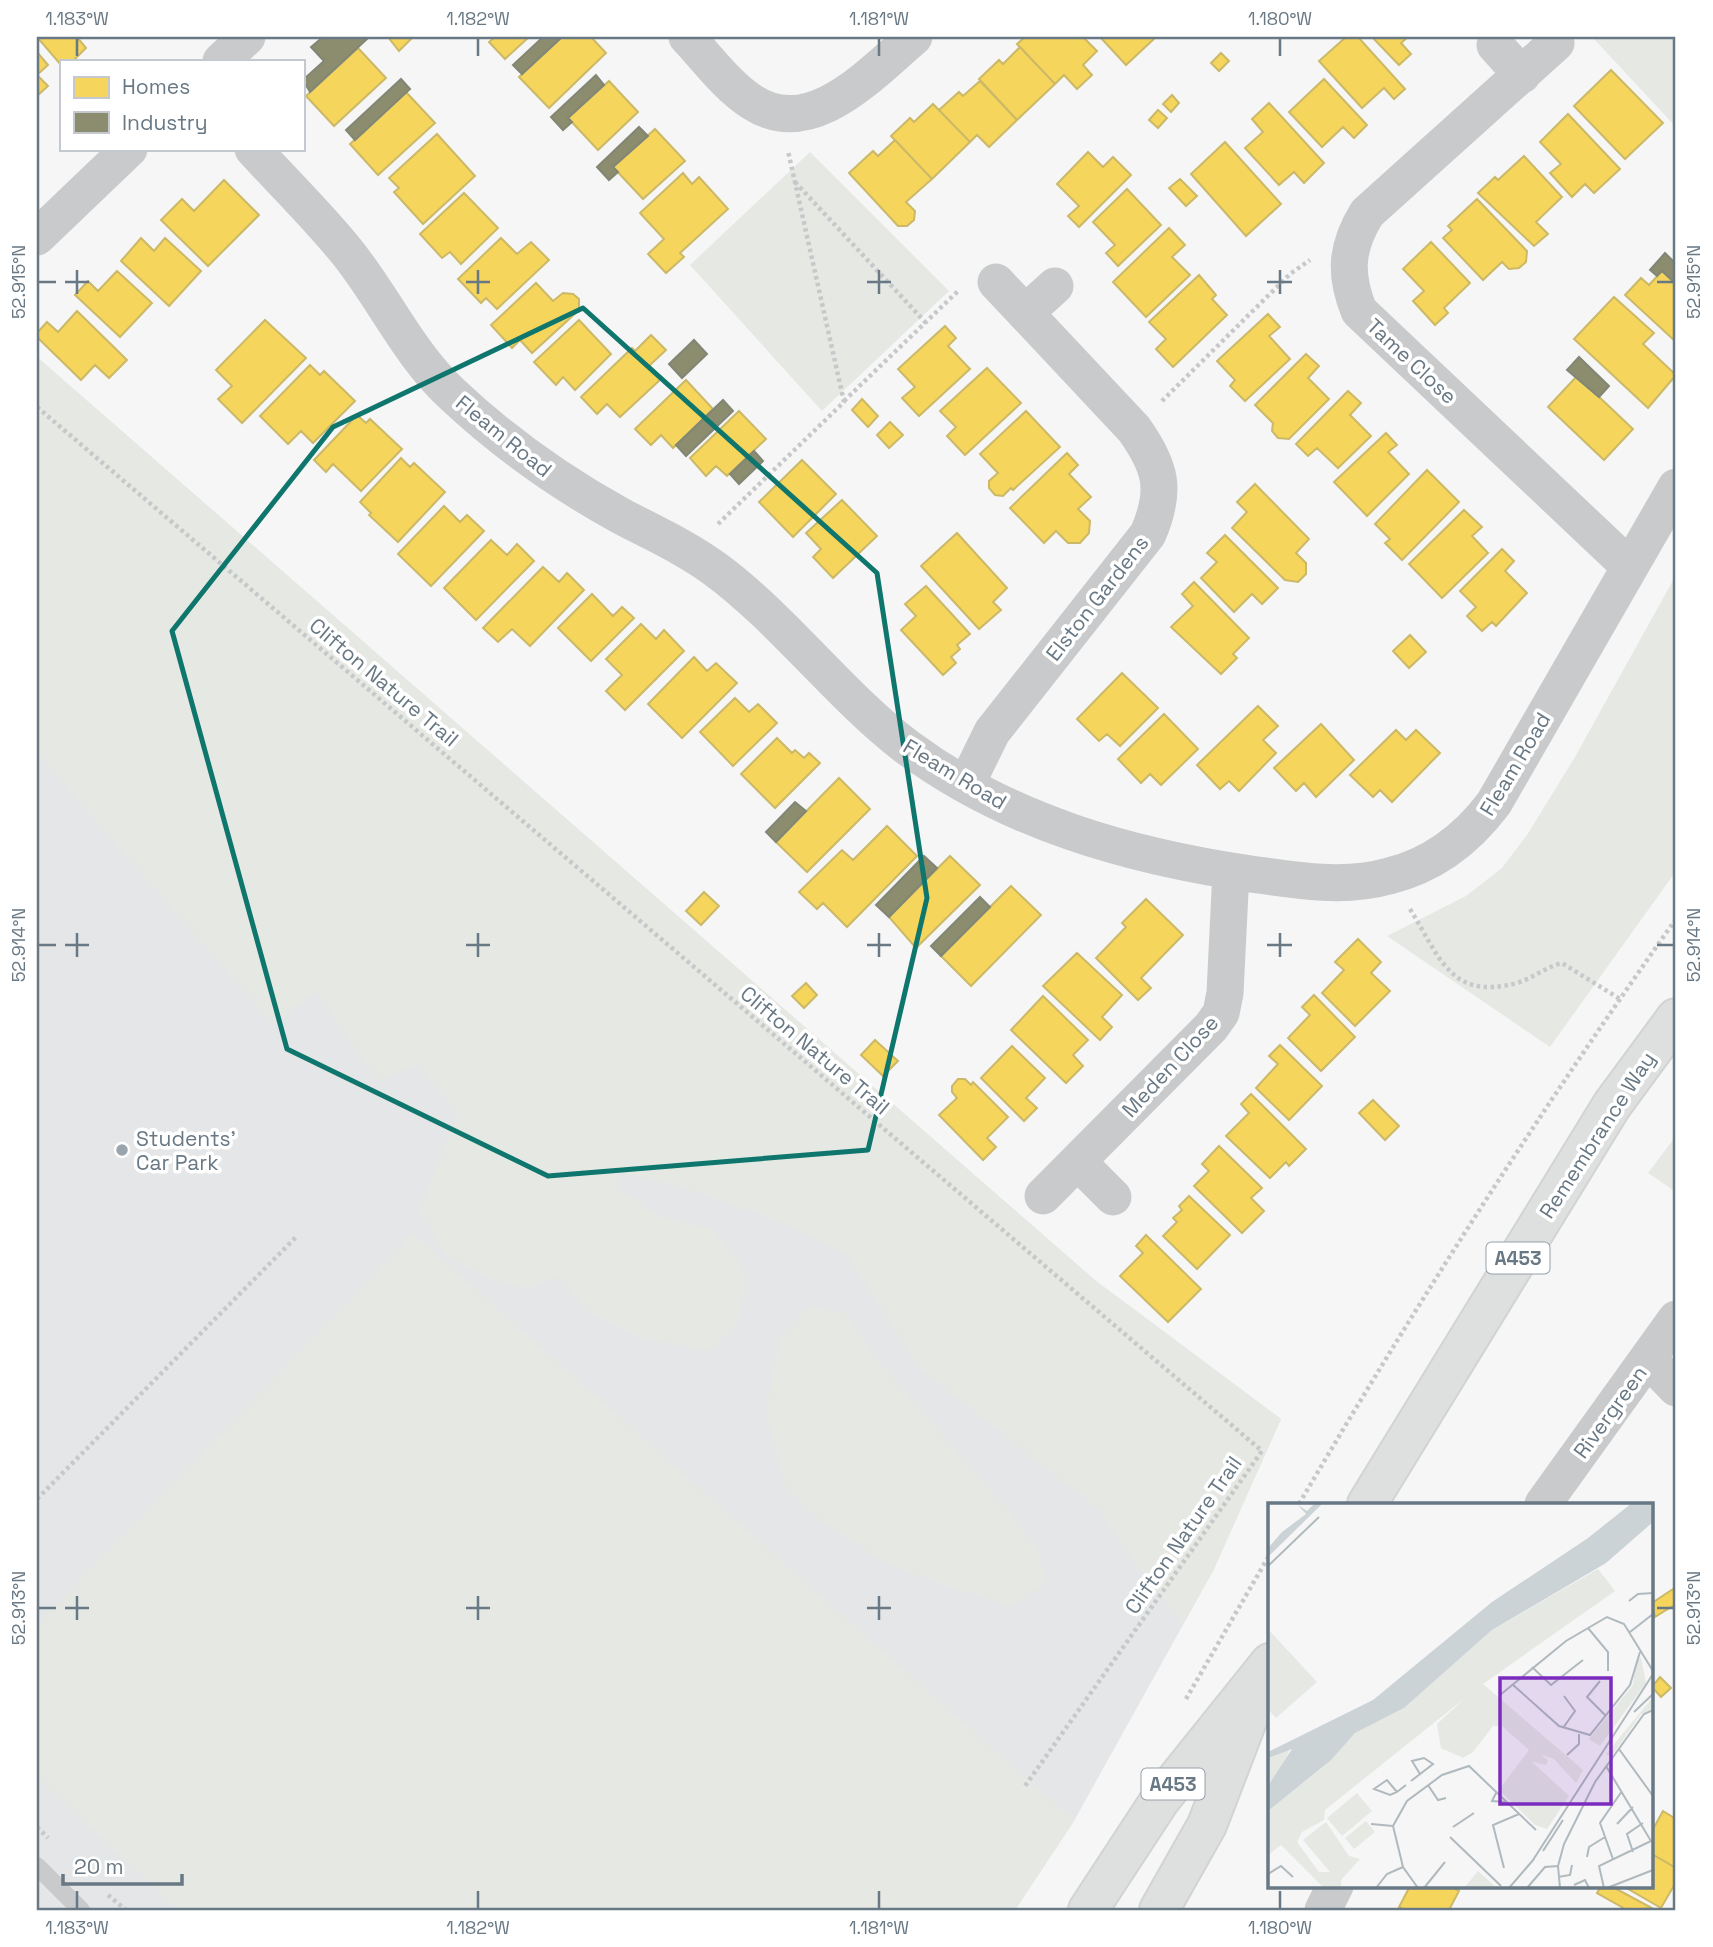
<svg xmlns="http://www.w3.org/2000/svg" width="1713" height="1947" font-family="'Space Grotesk',sans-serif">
<rect width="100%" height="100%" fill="#f6f6f6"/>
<path fill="#e5e6e7" d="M37,357L1096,1281L1281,1419L1213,1571L1074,1821L1015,1910H37Z"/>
<path fill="#e5e8e3" d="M1597,37H1676V127L1594,39Z
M810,152L949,291L822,411L690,265Z
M37,357L1096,1281L1281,1419L1213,1571L1183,1623L1155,1590L1100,1511L920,1368L847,1254L776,1220L690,1190L619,1171L616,1187L659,1216L711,1229L741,1264L745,1285L737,1323L710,1351L642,1338L590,1312L558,1277L528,1289L491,1279L446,1255L420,1211L458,1113L418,1065L378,1080L316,991L274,1025L37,753Z
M1676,575V871L1550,1047L1387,936L1466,896L1502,868L1527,835L1575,757Z
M1676,1136V1192L1648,1173Z
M413,1234L1074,1821L1015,1910H178L37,1777V1625Z
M807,1308L844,1312L880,1363L1005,1507L1039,1552L1045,1584L1010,1605L940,1584L884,1561L827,1525L787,1490L766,1415L779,1341Z"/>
<path fill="#f6d55c" stroke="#cbb968" stroke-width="2" d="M37,37H77L86,48L73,61H61V65Z
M388,37H409L411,39L399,51Z
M495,37H529L505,59L489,42Z
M562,37H591L606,53L549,108L519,77Z
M1025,37H1083L1097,51L1083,65L1092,75L1077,89L1064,75L1055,84L1017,44Z
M1100,37H1156L1126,65Z
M1346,37H1358L1405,89L1394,99L1384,88L1362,108L1319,61Z
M1372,37H1408L1401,43L1411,54L1399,65Z
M1020,47L1055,84L1017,120L979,79L999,60L1003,64Z
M358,48L386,78L334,126L306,96Z
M37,52L48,65L37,75L48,86L37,96Z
M1221,53L1229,61L1219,71L1211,63Z
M1611,70L1663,123L1625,159L1574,106Z
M1324,79L1367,125L1354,138L1343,127L1322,147L1289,112Z
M609,81L638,112L598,150L568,118Z
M980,81L1017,120L989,147L977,135L970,142L939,110L959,92L963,96Z
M406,92L435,123L378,175L350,144Z
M1172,95L1179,103L1171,112L1163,104Z
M1269,103L1324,163L1304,183L1294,172L1279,185L1245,148L1263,132L1252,119Z
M933,104L970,142L932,179L891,136L910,118L914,122Z
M1158,110L1167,118L1158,128L1149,120Z
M1568,114L1620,169L1594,193L1585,184L1572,197L1550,173L1561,164L1540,142Z
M655,129L685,161L643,199L613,167Z
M437,134L475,176L423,224L394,192L399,188L389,178Z
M895,140L932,179L906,202L915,211L914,220L907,226H898L849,173L873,151L878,156Z
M1225,142L1281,204L1246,236L1191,174Z
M1088,152L1103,167L1113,157L1131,175L1079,227L1068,216L1079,206L1057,184Z
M1524,156L1562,197L1536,222L1548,234L1534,246L1478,193L1495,177L1498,180Z
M683,173L692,184L699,177L728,209L680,253L684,257L666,273L648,254L664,239L640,213Z
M1180,179L1197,196L1186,206L1169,188Z
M224,180L259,215L208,266L161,220L182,199L194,211Z
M1127,189L1161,225L1118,266L1106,253L1115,245L1093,222Z
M464,193L498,228L461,264L450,252L442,258L420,234Z
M1477,199L1527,251L1526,262L1519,268L1509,269L1502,262L1483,280L1443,238L1452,230L1448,226Z
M1169,228L1185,245L1172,257L1190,275L1146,317L1113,282Z
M141,238L154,251L165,238L201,271L169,306L121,261Z
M501,238L517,254L531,242L549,260L497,309L486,298L481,303L458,279Z
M1431,242L1470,283L1444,308L1448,313L1435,325L1413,301L1424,291L1403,269Z
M117,271L152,303L120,337L75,295L88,281L98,291Z
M1662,271L1676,284V342L1625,295L1641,278L1649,285Z
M1199,275L1216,295L1212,299L1227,315L1173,367L1156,349L1166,339L1149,322Z
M536,283L553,301L563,293L573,294L579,299V310L532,353L520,340L512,348L491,325Z
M1614,297L1654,333L1643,344L1676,375L1648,408L1574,339Z
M77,311L127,360L109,378L95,365L81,380L37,337V333L47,322L58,332Z
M1268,314L1280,327L1269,336L1290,359L1245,401L1230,386L1235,380L1217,361Z
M265,320L306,358L242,423L218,399L232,386L216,370Z
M579,320L611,354L575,390L563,377L556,385L534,362Z
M945,326L956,338L948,346L970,369L919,416L902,398L915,387L898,369Z
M651,335L666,350L649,366L661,379L620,417L607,404L597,414L581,397L632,348L635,351Z
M1306,354L1319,366L1308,378L1329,399L1289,439L1278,438L1272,431L1273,423L1255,405Z
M310,365L320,375L324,371L355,401L313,443L301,431L288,444L260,416Z
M987,368L1021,403L965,455L947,436L956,427L940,411Z
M1577,376L1633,429L1604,460L1548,407Z
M686,380L713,409L673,448L661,435L651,445L635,429Z
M1348,391L1361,403L1350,415L1371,436L1338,468L1317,448L1308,456L1296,444Z
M862,399L878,416L868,427L852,410Z
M739,411L766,439L727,476L716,466L706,476L690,458Z
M1026,411L1060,447L1013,490L1011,488L1003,496L995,495L989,488V481L998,473L980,454Z
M357,415L366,423L370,419L402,449L361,491L333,464L326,472L314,460Z
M890,422L903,435L889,448L877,435Z
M1386,433L1397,445L1388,452L1409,474L1367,516L1334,482Z
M1067,453L1078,465L1069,474L1091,497L1078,509L1090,521L1089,533L1080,543H1068L1056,531L1044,543L1010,508Z
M401,458L410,467L414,463L445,492L398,542L369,515L371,513L360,502Z
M802,460L836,494L793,537L759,502Z
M1427,470L1459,502L1402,560L1385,543L1390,539L1375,524Z
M1255,484L1309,539L1296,553L1306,563V574L1298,582L1285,580L1232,528L1247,512L1237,502Z
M842,500L877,536L833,578L813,557L821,549L806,533Z
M444,506L460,522L467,515L484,531L431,586L398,554Z
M1464,510L1482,527L1472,536L1488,553L1442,598L1409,564Z
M957,533L1007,588L993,602L1001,610L979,629L921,566Z
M1225,535L1278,588L1262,604L1252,594L1234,612L1201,578L1217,562L1207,553Z
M491,540L507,555L517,544L534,561L476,620L444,588Z
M1502,549L1514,561L1505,571L1527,593L1496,626L1492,622L1482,631L1467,616L1476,607L1460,591Z
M543,567L559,582L567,573L584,590L530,646L512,629L498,642L483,628Z
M1194,582L1249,638L1233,654L1237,658L1221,674L1171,627L1193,606L1182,594Z
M926,586L970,634L957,645L960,649L951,657L956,663L943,675L901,630L916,616L905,604Z
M592,594L613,616L622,607L634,618L591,661L558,628Z
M641,624L656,639L664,630L684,651L625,710L606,691L622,675L606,659Z
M1410,635L1426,652L1409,668L1393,651Z
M694,657L707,671L716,663L737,683L682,738L648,704Z
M1122,673L1158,708L1120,746L1107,734L1099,741L1077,719Z
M735,698L749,712L758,704L777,723L733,766L700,732Z
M1258,706L1278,726L1263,740L1276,753L1239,791L1229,781L1220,789L1197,765Z
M1164,714L1198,749L1161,785L1150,774L1141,783L1118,759Z
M1321,724L1354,760L1316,797L1304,783L1296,791L1274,768Z
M1396,730L1406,740L1416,730L1440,753L1392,802L1380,790L1373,797L1350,775Z
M777,738L792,753L795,750L804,758L809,753L820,763L775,808L741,774Z
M839,778L870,809L807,872L776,842Z
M887,826L917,856L847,927L823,903L817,909L799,892L842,850L853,860Z
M950,856L980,885L916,948L889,917Z
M1011,886L1041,915L971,986L941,956Z
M704,892L719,906L701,925L686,911Z
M1146,899L1183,935L1141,978L1151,988L1138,1000L1096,958L1126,927L1122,923Z
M1358,939L1381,962L1371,973L1390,991L1355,1026L1322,993L1344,970L1335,962Z
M1077,953L1122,995L1102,1017L1112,1027L1100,1040L1043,986Z
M806,983L817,995L804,1008L792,996Z
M1314,995L1355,1037L1321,1071L1288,1038L1310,1015L1302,1007Z
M1043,996L1088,1040L1073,1055L1083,1066L1066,1083L1011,1030Z
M875,1040L898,1061L883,1076L861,1055Z
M1280,1045L1322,1086L1289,1120L1256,1088L1278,1064L1269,1056Z
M1012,1046L1045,1078L1026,1098L1037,1108L1024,1121L981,1078Z
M958,1079H965L971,1085L973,1082L1008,1117L987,1138L996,1147L983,1160L939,1115L957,1098L952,1092V1086Z
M1251,1094L1306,1149L1289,1166L1286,1162L1270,1178L1226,1136L1249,1113L1241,1104Z
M1373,1100L1399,1126L1385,1140L1359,1113Z
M1219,1146L1262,1188L1251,1198L1264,1211L1242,1233L1194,1186L1209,1171L1202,1164Z
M1189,1196L1230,1235L1197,1269L1163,1236L1177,1222L1173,1218L1182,1210L1179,1206Z
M1146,1235L1201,1289L1168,1322L1120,1276L1143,1253L1136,1246Z
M1676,1587V1604L1655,1617L1652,1603Z
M1660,1677L1671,1688L1661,1697L1652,1687Z
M1663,1811L1676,1819V1868L1652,1854V1831Z
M1652,1854L1676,1868V1882L1661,1908L1623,1886H1652Z
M1410,1886H1450L1459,1891L1449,1910H1405L1399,1907Z
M1601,1886H1611L1652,1908L1627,1910L1597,1893Z"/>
<path fill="#8c8c6e" stroke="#818675" stroke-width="2" d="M323,37H365L367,39L310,92L303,80L324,61L311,47Z
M543,37H562L522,74L513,65Z
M596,75L604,85L568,118L572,122L563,130L551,117Z
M401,79L410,89L355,140L346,130Z
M639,127L648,136L613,167L618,172L609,180L597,167Z
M1665,253L1676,264V284L1662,271L1657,276L1650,270Z
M694,340L707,354L682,378L669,364Z
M1579,357L1609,386L1599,397L1567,370Z
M723,400L733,411L686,456L676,445Z
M754,451L763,461L739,484L730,474Z
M795,802L806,811L776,842L766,832Z
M924,856L937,868L889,917L876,905Z
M980,897L990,907L941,956L931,946Z"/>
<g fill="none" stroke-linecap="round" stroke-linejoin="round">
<defs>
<path id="trunk" d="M1367,1504L1612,1105L1676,1018
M1088,1910L1160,1800L1270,1663
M1159,1910L1207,1825L1255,1700"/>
</defs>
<use href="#trunk" stroke="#d2d3d3" stroke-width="42"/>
<path stroke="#c6c8c9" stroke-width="4.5" stroke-dasharray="3.5 3.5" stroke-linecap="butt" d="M795,182L926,323
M844,401L958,291
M1162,401L1290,274L1310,260
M37,407L1262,1451L1025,1786
M718,524L844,402L788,151
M1410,909C1440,957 1450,1001 1517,983C1533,978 1546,967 1562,963L1620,999
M37,1499L296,1237
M1299,1504C1416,1304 1542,1108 1676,919
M1186,1699L1270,1554
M37,1827L48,1838
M108,1895L126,1910"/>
<path stroke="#c9cacb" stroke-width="18" d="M37,1866L81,1910"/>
<path stroke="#c9cacb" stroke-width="37" d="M687,37C707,58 727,86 752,102C812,141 872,72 914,37
M1556,43L1367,213C1346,247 1344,274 1359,311L1630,567
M1495,45L1522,75
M221,61L247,37
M253,149C284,183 318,216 347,252C384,298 408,353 452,394C503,442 559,482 621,516C653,533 685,547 715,569C783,619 838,694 907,747C1008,822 1129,856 1251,874C1297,880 1343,889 1389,876C1434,865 1467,839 1494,803L1676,487
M37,237L129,149
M1025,313L1055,286
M966,785L992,732L1148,534C1167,490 1161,467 1134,429L996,282
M1078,1162L1113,1197
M1043,1196L1211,1027L1221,1013L1225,993L1231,871
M1648,1359L1676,1388
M1543,1504L1676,1319
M1323,1910L1335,1886"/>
<use href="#trunk" stroke="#dedfdf" stroke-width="38"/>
</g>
<path fill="none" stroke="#0f766e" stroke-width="5" stroke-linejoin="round" d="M583,308L877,573L927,898L868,1150L548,1176L287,1049L172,631L333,427Z"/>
<path fill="none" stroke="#687884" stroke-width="2.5" d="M77,38V56M478,38V56M879,38V56M1280,38V56M77,270V294M478,270V294M879,270V294M1280,270V294M38,282H56M65,282H89M466,282H490M867,282H891M1267,282H1292M1657,282H1674M77,933V957M478,933V957M879,933V957M1280,933V957M38,945H56M65,945H89M466,945H490M867,945H891M1267,945H1292M1657,945H1674M77,1596V1620M478,1596V1620M879,1596V1620M38,1608H56M65,1608H89M466,1608H490M867,1608H891M1657,1608H1674M77,1891V1909M478,1891V1909M879,1891V1909M1280,1891V1909"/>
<circle fill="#9aa4ac" stroke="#fff" stroke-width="2.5" cx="122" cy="1150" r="7"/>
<g text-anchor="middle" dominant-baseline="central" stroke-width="7" stroke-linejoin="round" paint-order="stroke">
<g fill="#fff" stroke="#95a0a9" stroke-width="2">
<rect x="1486.5" y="1242.5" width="63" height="31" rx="5"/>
<rect x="1141.5" y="1768.5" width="63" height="31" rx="5"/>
</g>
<g font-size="19" font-weight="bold" fill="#687884">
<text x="1518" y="1258">A453</text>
<text x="1173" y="1784">A453</text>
</g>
<g font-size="21" fill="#687884" stroke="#fff">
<text transform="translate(1412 361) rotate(43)">Tame Close</text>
<text transform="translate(504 436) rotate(39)">Fleam Road</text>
<text transform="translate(1097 598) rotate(-52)">Elston Gardens</text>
<text transform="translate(384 682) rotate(40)">Clifton Nature Trail</text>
<text transform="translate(1515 764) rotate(-59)">Fleam Road</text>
<text transform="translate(955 774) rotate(31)">Fleam Road</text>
<text transform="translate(815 1050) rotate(40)">Clifton Nature Trail</text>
<text transform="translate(1170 1066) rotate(-47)">Meden Close</text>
<text transform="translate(1597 1135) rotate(-57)">Remembrance Way</text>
<text transform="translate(1610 1412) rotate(-54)">Rivergreen</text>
<text transform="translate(1183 1535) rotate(-55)">Clifton Nature Trail</text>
</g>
<g font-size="21" fill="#687884" stroke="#fff" text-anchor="start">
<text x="136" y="1138">Students'<tspan x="136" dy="24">Car Park</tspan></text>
</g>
</g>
<g transform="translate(1268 1503)">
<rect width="385" height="385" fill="#f6f6f6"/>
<path d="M330,66L347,88L215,181L315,267L308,280L286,256L272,251L280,257L278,262L263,258L301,293L279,326L267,322L231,287L261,247L234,223H225L205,249L195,255L173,245L169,221L197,195L57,307L56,317L34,329L29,339L51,369H62L35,337L58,319L81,353L92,356L73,377V385H56L13,342L0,352V308L51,267L87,230L136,205L224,127ZM0,126L49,179L8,215L0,206ZM373,155L378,180L332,243L321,236L365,182L368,157ZM385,194V205L373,211L343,254L338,251ZM23,245L7,275L0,283V255ZM89,290L104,308L74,333L59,315ZM98,318L107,329L86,346L77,335ZM210,368L229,385H196Z" fill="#e5e8e3"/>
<path d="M47,0H55L0,54V45L14,29L38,11L30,2L39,8ZM364,0H385V19L338,60L224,127L136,205L87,230L63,257L0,308V283L24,246L0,255V249L105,197L224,99L320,35Z" fill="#cbd3d6"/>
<path fill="none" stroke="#b0b9be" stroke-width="2" d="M0,63L51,14M361,98L370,91L385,90M320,125L340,149V168M362,129L385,111M264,164L283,182L315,157M332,178L319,194L337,212M244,181L291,223L322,232L362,182L372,149M232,192L298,138L339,114L356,121L385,168M366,209L385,191M295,225L307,208L296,193M351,246L385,293M299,252L311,241V231M143,278L165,261L156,255L144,258L152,271M160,282L170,297L178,295M129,289L119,277L106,286L122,292L129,289L138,282M228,290L224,298L238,299M103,321L125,323M349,321L365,304M185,324L206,310M182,334L233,383M275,348L295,317M365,349L359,331L375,320M319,354L321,344L337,334M345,356L332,320L354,288M265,357L385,171M236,365L225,322L251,311M0,371L13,363L25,374M290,374L302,372L304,362M306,382L317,377L321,385M108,385L119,371L135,364M150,385L135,364L125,323L139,298L174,272L201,263L268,327M156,385L177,359M241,385L266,356M259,385L277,364L290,363M292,385L290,363L296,341L327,279L376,211L385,207M336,385L331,363L383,338L338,263M339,385L385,367"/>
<path fill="#7b2cbf" fill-opacity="0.15" stroke="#7b2cbf" stroke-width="3.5" d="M232,175H343V301H232Z"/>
<rect width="385" height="385" fill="none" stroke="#687884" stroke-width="3.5"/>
</g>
<rect width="1713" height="1947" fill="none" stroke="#ffffff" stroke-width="77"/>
<rect x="60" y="60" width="245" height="91" fill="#ffffff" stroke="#c3c9ce" stroke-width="2"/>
<rect x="74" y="77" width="35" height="21" fill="#f6d55c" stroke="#c3c9ce" stroke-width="2"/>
<text x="122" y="94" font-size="21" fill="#687884">Homes</text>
<rect x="74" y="112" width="35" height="21" fill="#8c8c6e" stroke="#c3c9ce" stroke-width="2"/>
<text x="122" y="130" font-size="21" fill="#687884">Industry</text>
<path d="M63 1874v10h119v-10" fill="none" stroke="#687884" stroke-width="3.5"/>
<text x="74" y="1874" font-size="21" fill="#687884" stroke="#ffffff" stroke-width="5" paint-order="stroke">20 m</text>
<rect x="38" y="38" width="1636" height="1871" fill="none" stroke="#687884" stroke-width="2.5"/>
<g font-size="18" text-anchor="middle" fill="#687884">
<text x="77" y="25">1.183°W</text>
<text x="478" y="25">1.182°W</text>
<text x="879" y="25">1.181°W</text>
<text x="1280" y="25">1.180°W</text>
<text transform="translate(19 282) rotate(-90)" y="6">52.915°N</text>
<text transform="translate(1694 282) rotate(-90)" y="6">52.915°N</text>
<text transform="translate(19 945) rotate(-90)" y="6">52.914°N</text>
<text transform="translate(1694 945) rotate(-90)" y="6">52.914°N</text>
<text transform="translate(19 1608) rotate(-90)" y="6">52.913°N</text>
<text transform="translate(1694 1608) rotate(-90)" y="6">52.913°N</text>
<text x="77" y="1934">1.183°W</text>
<text x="478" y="1934">1.182°W</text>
<text x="879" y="1934">1.181°W</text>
<text x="1280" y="1934">1.180°W</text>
</g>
</svg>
